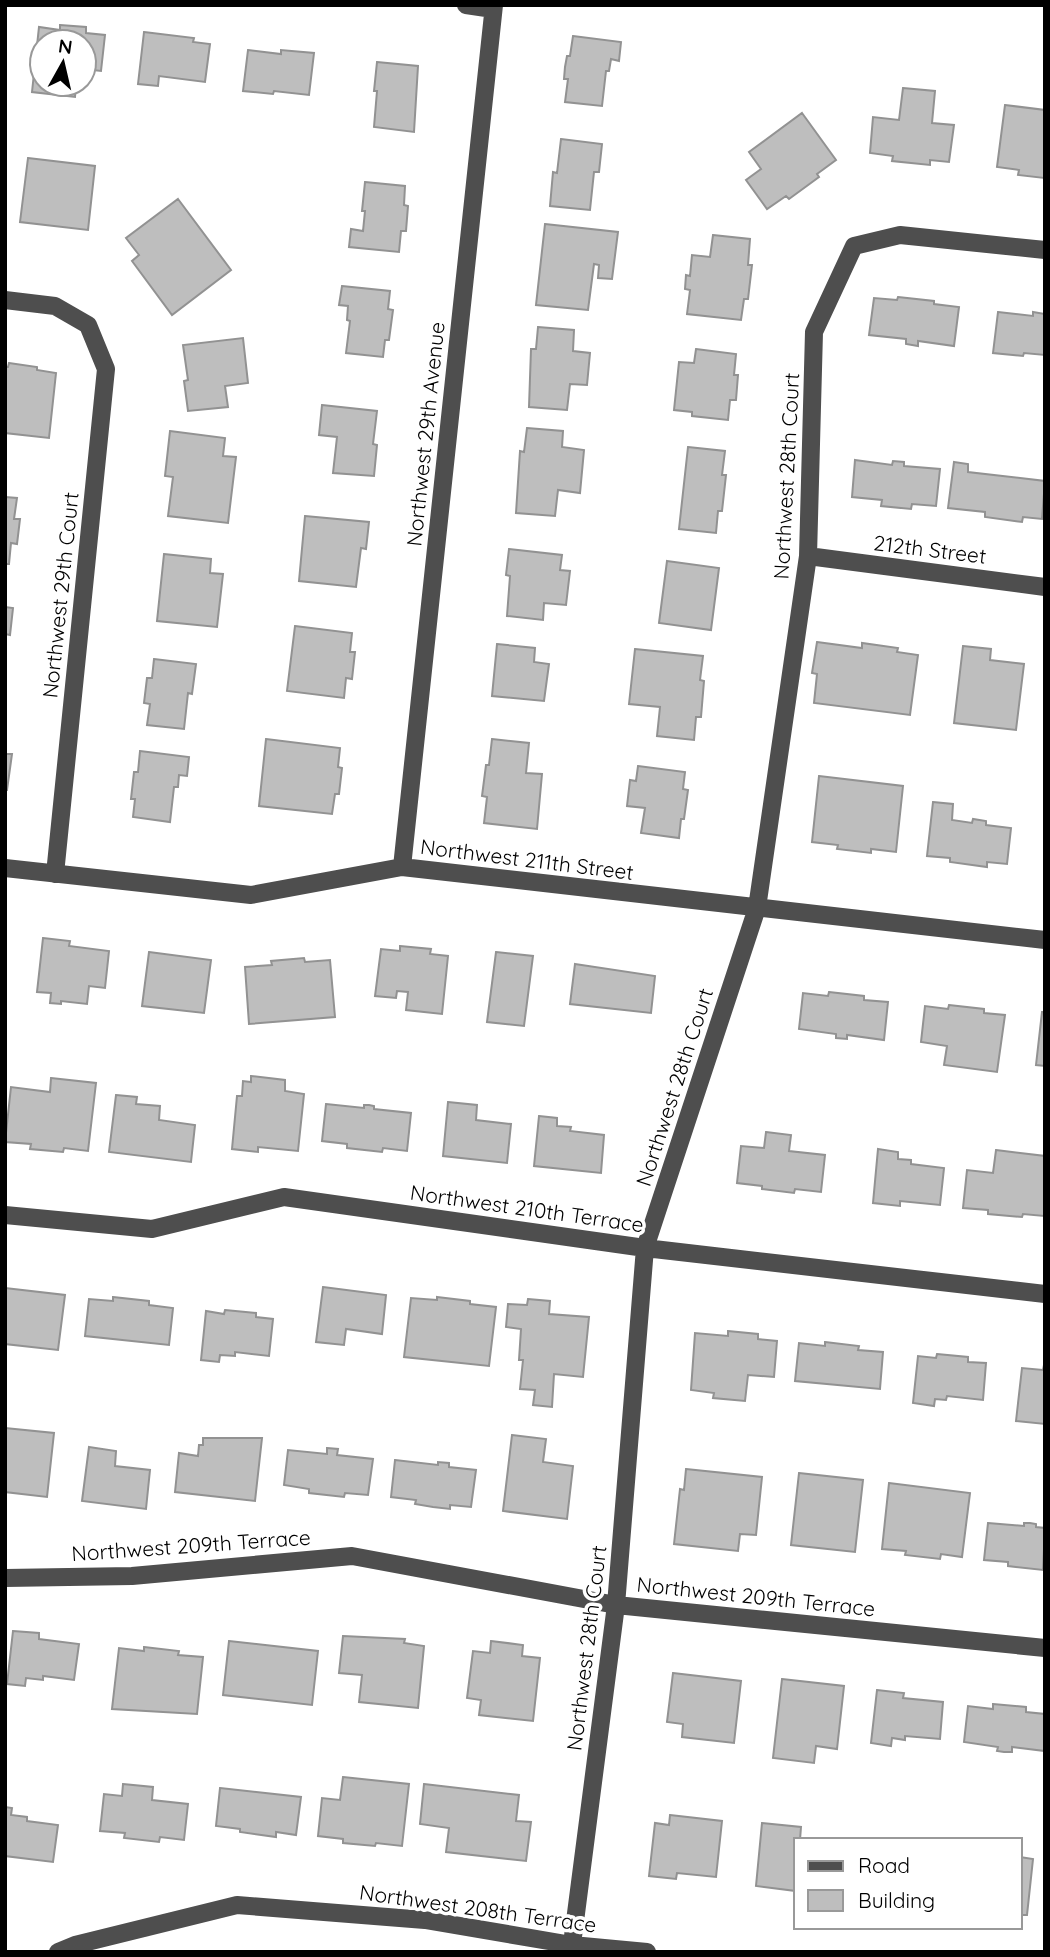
<svg xmlns="http://www.w3.org/2000/svg" width="1050" height="1957" font-family="Quicksand,sans-serif">
<rect width="100%" height="100%" fill="#fff"/>
<path fill="#bebebe" stroke="#929292" stroke-width="2" d="M60,25L86,27V33L105,35L101,71L84,69V42H42V84H76L75,97L32,92L39,27L60,30Z
M144,32L194,38L193,42L210,44L205,82L159,76L158,86L138,84Z
M573,36L621,42L619,61L611,59L609,71H606L602,106L565,102L568,79H564L565,67L567,56H570Z
M248,50L281,54V50L314,53L309,95L274,91L273,94L243,91Z
M377,62L418,66L414,132L374,127L377,91H374Z
M903,88L935,91L932,123L954,125L949,162L930,160V165L892,161L893,156L870,153L873,117L899,120Z
M1005,105L1045,110L1044,178L1018,175L1019,170L997,167Z
M802,113L836,160L817,174L819,177L789,199L786,196L767,209L746,180L761,169L749,152Z
M561,139L602,144L599,172H594L590,210L550,206L553,172L557,173Z
M28,158L95,166L88,230L20,222Z
M365,182L405,186L404,205L408,206L406,231H401L399,252L349,247L351,229L363,231L365,211H362Z
M178,199L231,270L172,315L132,261L139,255L126,238Z
M545,224L618,232L612,279L598,278L599,265L594,264L588,310L536,305Z
M713,235L750,239L748,265H752L748,299H744L741,320L687,314L690,290L685,289L686,275L690,276L692,255L710,257Z
M342,286L390,291L388,309L393,310L389,340H385L383,357L346,353L350,321L347,320L348,306L339,305Z
M898,297L934,301V304L959,307L954,346L918,341V346L906,344V339L869,335L874,298L897,300Z
M998,312L1033,316V312L1045,314V355L1024,353L1023,356L993,353Z
M538,327L574,330L573,351L590,353L587,385L570,384L567,410L529,407L531,349H536Z
M243,338L248,383L225,386L228,407L188,411L184,381L188,380L183,345Z
M696,349L736,354L734,375H738L736,400H730L728,420L692,416V412L674,410L679,362L694,363Z
M9,363L37,367V370L56,373L49,438L5,433V367H8Z
M322,405L377,411L373,444L377,445L374,476L333,473L337,437L319,435Z
M527,428L563,431L562,447L584,450L580,493L558,490L555,516L516,513L520,451L524,452Z
M170,431L225,438L223,456L236,457L228,523L168,516L173,477L165,476Z
M688,447L725,451L722,475H726L722,511H718L716,533L679,529Z
M855,460L892,465L893,461L904,462V466L940,469L936,506L912,504L911,509L881,506L882,500L852,497Z
M954,462L968,464V472L1045,481L1042,519L1023,517L1022,522L985,517V512L948,508Z
M5,497L17,498L14,519H20L17,544L11,543L9,564H5Z
M305,516L369,522L366,549L361,548L356,587L299,581Z
M509,549L562,555L560,570L570,571L566,605L544,603L543,620L507,616L510,576L506,575Z
M164,554L211,559L210,573L223,574L217,627L157,621Z
M667,561L719,568L711,630L659,623Z
M5,607L13,608L10,635L5,634Z
M295,626L352,633L350,652H355L352,679L346,678L344,698L287,691Z
M817,642L862,648V643L898,648L897,652L918,655L910,715L814,703L817,674L812,673Z
M497,644L535,648L534,662L549,664L544,701L492,696Z
M963,646L991,649L990,660L1024,664L1016,730L954,723Z
M635,649L703,656L700,680L704,681L701,717H696L694,740L657,736L660,707L629,704Z
M154,659L196,664L192,694L188,693L184,729L147,725L150,704L144,703L147,678H152Z
M266,739L340,748L338,767L342,768L339,794H335L332,814L259,806Z
M492,739L529,743L526,773L542,774L537,829L484,823L487,797L482,796L486,765H489Z
M140,751L189,757L187,776L179,775L178,787H174L170,822L133,817L135,799H131L134,772H138Z
M5,754H12L7,790H5Z
M638,766L685,772L683,789L688,790L684,819H681L679,838L641,833L645,808L627,806L630,780L636,781Z
M819,776L903,786L896,852L871,849V853L837,849L838,845L812,842Z
M933,802L953,804L952,820L972,823L973,819L986,821V825L1011,828L1007,864L987,862V867L950,862V858L927,856Z
M43,938L70,941L69,946L109,951L105,988L89,986L87,1004L61,1001V1004L50,1003L51,993L37,992Z
M400,946L431,949L430,954L448,956L442,1014L406,1010L408,992L397,991L396,998L375,996L381,949L400,951Z
M149,952L211,960L204,1013L142,1006Z
M496,952L533,956L524,1026L487,1022Z
M304,958L305,962L330,960L335,1017L249,1024L245,967L272,965L271,961Z
M575,964L655,976L651,1013L570,1004Z
M829,992L864,996V1000L888,1002L884,1040L847,1035V1039L836,1038V1034L799,1029L803,993L828,996Z
M949,1005L984,1009V1013L1005,1015L997,1072L944,1065L947,1046L921,1042L925,1006L948,1009Z
M1042,1012H1045V1066L1036,1065Z
M251,1076L285,1080V1091L304,1094L298,1151L258,1147V1152L232,1149L237,1096H242L243,1081L251,1082Z
M51,1078L96,1083L88,1151L64,1148L63,1152L30,1149L31,1144L5,1142L11,1087L50,1092Z
M116,1095L137,1097L136,1104L160,1106L159,1120L195,1125L191,1162L109,1152Z
M448,1102L477,1105L476,1120L511,1124L507,1163L443,1156Z
M326,1104L364,1108V1105H369L374,1106V1109L411,1113L407,1151L383,1148L382,1152L347,1148V1144L322,1141Z
M539,1116L557,1118V1126L571,1127L570,1131L604,1135L601,1173L534,1166Z
M766,1132L791,1135L789,1151L825,1155L821,1192L795,1189L794,1193L762,1189V1186L737,1183L741,1146L764,1148Z
M878,1149L898,1152V1159L911,1160V1164L944,1168L940,1205L900,1201V1206L873,1203Z
M996,1150L1045,1156L1044,1216L1023,1214L1022,1217L988,1214V1210L963,1208L967,1170L993,1173Z
M323,1287L386,1295L382,1334L346,1329L344,1345L316,1342Z
M5,1288L65,1295L58,1350L5,1344Z
M113,1297L149,1301V1305L173,1308L169,1345L85,1336L89,1299L113,1301Z
M437,1297L470,1301V1304L496,1307L489,1366L404,1357L411,1298L437,1300Z
M528,1299L550,1301L549,1314L589,1317L583,1377L554,1374L552,1407L533,1405L535,1390L520,1389L523,1360H519L521,1329L506,1327L508,1304L527,1305Z
M225,1310L256,1313V1317L273,1319L269,1356L235,1352V1356L220,1355L219,1362L201,1360L206,1311L224,1314Z
M728,1331L758,1334V1339L777,1341L774,1377L748,1375L745,1401L713,1398L714,1393L691,1390L695,1333L728,1336Z
M825,1342L859,1346L858,1350L883,1352L880,1389L795,1381L799,1343L825,1346Z
M937,1354L968,1357V1362L986,1363L983,1400L947,1396L946,1400L935,1399L934,1406L913,1403L918,1356L936,1358Z
M1044,1365L1045,1424L1016,1421L1022,1368L1043,1370Z
M5,1428L54,1433L47,1497L5,1492Z
M512,1435L546,1439L543,1462L573,1466L567,1519L503,1511Z
M203,1438H262L255,1501L175,1492L179,1453L198,1456L199,1445H203Z
M89,1447L116,1451L115,1466L150,1470L146,1509L82,1501Z
M327,1448L338,1449L337,1455L373,1459L368,1495L345,1493L344,1497L309,1493V1489L284,1485L288,1450L327,1454Z
M395,1460L438,1465V1462L449,1463V1467L476,1470L471,1507L450,1505V1509L433,1507L415,1504L416,1500L391,1497Z
M686,1469L762,1477L756,1535L740,1534L738,1551L674,1544L680,1489L684,1490Z
M799,1473L863,1480L855,1552L791,1545Z
M889,1483L970,1493L962,1557L941,1554L940,1559L905,1555L906,1551L882,1549Z
M988,1523L1024,1526V1523H1030L1036,1524V1527L1045,1528L1043,1570L1008,1566V1562L984,1560Z
M13,1631L39,1633V1639L79,1644L74,1680L43,1676V1680L26,1678L25,1686L7,1684Z
M343,1636L405,1639L404,1643L424,1646L418,1708L359,1702L362,1675L339,1673Z
M229,1641L318,1651L312,1705L223,1695Z
M491,1641L523,1645L522,1656L540,1658L533,1721L479,1715L481,1700L467,1698L473,1651L490,1653Z
M144,1647L179,1651L178,1655L203,1657L197,1714L112,1709L119,1648L144,1651Z
M673,1673L741,1681L734,1743L682,1737L683,1724L667,1722Z
M782,1679L844,1686L837,1749L816,1746L814,1763L773,1758Z
M877,1690L904,1693L903,1698L943,1702L940,1739L905,1736V1740L892,1738L891,1746L871,1743Z
M993,1704L1026,1707V1712L1045,1714V1751L1012,1747V1752H1004L997,1751L998,1747L964,1742L968,1706L993,1709Z
M343,1777L409,1784L402,1846L376,1843L375,1846L343,1843V1839L318,1836L322,1798L340,1800Z
M123,1784L153,1787L152,1800L188,1804L184,1840L160,1837L159,1842L124,1838L125,1833L100,1831L104,1794L122,1796Z
M424,1784L519,1795L516,1821L531,1822L526,1861L446,1852L449,1828L420,1824Z
M220,1788L301,1797L296,1835L276,1832V1837L240,1832V1829L216,1826Z
M5,1807L12,1808L11,1815L27,1817V1821L58,1825L53,1862L5,1856Z
M670,1815L722,1821L716,1877L677,1873L676,1879L649,1876L655,1823L669,1825Z
M762,1823L801,1827L800,1840H796V1891L756,1886Z
M1020,1857L1033,1859L1027,1915H1020Z"/>
<g fill="none" stroke-linecap="round" stroke-linejoin="round">
<path stroke="#4e4e4e" stroke-width="18" d="M466,5L493,9
M5,300L55,306L88,325L106,369L55,874
M808,556L1045,587
M402,867L494,5
M5,868L251,895L402,867L1045,940
M5,1215L152,1229L284,1197L645,1248L1045,1294
M5,1578L132,1576L352,1556L616,1605L1045,1648
M58,1952L75,1945L237,1905L425,1920L572,1945L647,1952
M571,1952L616,1605L645,1248L757,908L808,556L814,332L854,246L900,235L1045,250"/>
</g>
<g text-anchor="middle" dominant-baseline="central" stroke-width="7" stroke-linejoin="round" paint-order="stroke">
<g font-size="21" fill="#000" stroke="#fff">
<text transform="translate(425 434) rotate(-84)">Northwest 29th Avenue</text>
<text transform="translate(786 476) rotate(-87)">Northwest 28th Court</text>
<text transform="translate(930 549) rotate(7)">212th Street</text>
<text transform="translate(60 595) rotate(-84)">Northwest 29th Court</text>
<text transform="translate(527 859) rotate(7)">Northwest 211th Street</text>
<text transform="translate(674 1087) rotate(-72)">Northwest 28th Court</text>
<text transform="translate(527 1208) rotate(8)">Northwest 210th Terrace</text>
<text transform="translate(191 1545) rotate(-4)">Northwest 209th Terrace</text>
<text transform="translate(756 1596) rotate(6)">Northwest 209th Terrace</text>
<text transform="translate(586 1648) rotate(-83)">Northwest 28th Court</text>
<text transform="translate(478 1908) rotate(8)">Northwest 208th Terrace</text>
</g>
</g>
<rect width="1050" height="1957" fill="none" stroke="#000000" stroke-width="14"/>
<rect x="794" y="1838" width="228" height="91" fill="#ffffff" stroke="#999999" stroke-width="2"/>
<rect x="808" y="1861" width="35" height="10" fill="#4e4e4e" stroke="#999999" stroke-width="2"/>
<text x="858" y="1873" font-size="21" fill="#000000">Road</text>
<rect x="808" y="1890" width="35" height="21" fill="#bebebe" stroke="#999999" stroke-width="2"/>
<text x="858" y="1908" font-size="21" fill="#000000">Building</text>
<g transform="translate(63 63) rotate(8)"><circle r="33" fill="#ffffff" stroke="#999999" stroke-width="2"/>
<path d="M0-5L12 26L0 18L-12 26Z" fill="#000000"/>
<text y="-10" font-size="19" font-weight="bold" text-anchor="middle" fill="#000000">N</text>
</g>
</svg>
